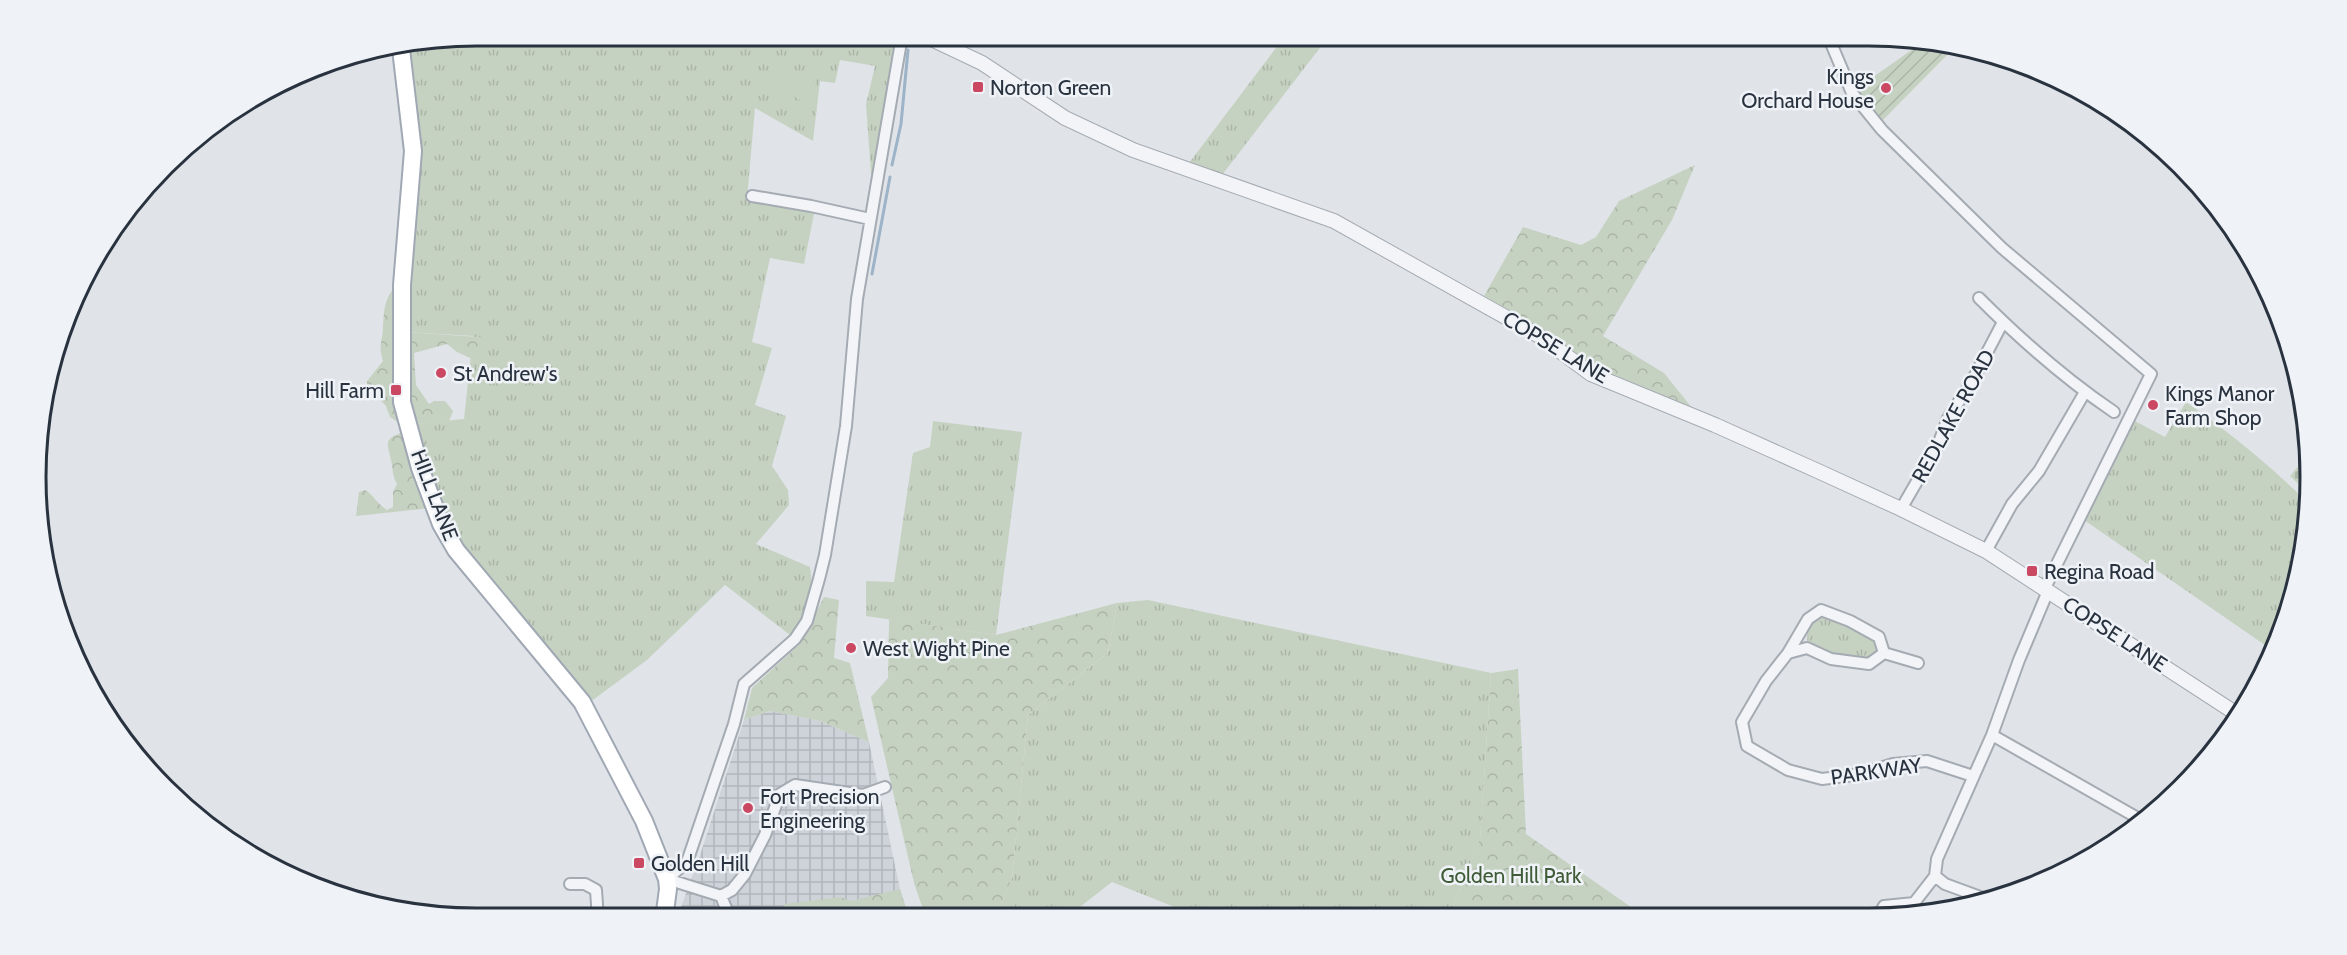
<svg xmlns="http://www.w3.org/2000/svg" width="2347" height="955" font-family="Cabin,sans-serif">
<defs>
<pattern id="industrial-grid" width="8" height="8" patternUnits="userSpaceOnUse" patternTransform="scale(1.5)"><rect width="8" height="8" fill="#ced3da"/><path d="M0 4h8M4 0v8" fill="none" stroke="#b1b6bc"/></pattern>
<pattern id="grass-tufts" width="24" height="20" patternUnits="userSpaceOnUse" patternTransform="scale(1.5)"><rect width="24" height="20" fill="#c6d2c1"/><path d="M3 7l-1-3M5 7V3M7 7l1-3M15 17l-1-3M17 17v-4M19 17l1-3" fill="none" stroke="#aab5a7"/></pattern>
<pattern id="forest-crowns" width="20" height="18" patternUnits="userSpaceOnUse" patternTransform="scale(1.5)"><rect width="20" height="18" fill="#c6d2c1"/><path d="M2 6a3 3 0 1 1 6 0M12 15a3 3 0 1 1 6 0" fill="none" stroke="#aab5a7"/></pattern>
<pattern id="cemetery-stones" width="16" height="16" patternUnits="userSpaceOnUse" patternTransform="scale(1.5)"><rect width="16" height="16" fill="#c6d2c1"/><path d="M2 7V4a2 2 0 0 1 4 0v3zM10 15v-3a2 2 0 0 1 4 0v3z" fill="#aab5a7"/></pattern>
<pattern id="garden-furrows" width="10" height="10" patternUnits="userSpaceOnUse" patternTransform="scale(1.5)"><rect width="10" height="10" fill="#c6d2c1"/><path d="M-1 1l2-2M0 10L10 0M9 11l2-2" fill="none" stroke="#aab5a7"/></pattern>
</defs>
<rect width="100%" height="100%" fill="#e0e4e9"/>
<path fill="url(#industrial-grid)" d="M770,711L820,721L869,742L900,889L909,918H677L701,852L744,720Z"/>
<path fill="url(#grass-tufts)" d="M478,36H902L878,176L871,174L866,104L875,66L840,60L835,83L820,81L813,141L755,108L747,199L815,209L804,264L770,258L752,342L772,348L755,405L786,416L772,466L788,490L789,505L756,544L810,567C815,594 805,613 790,635L725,585L647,660L590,702L463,546L447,521L414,424L464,419L473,336L406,332V48Z
M1285,36H1329L1222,175L1189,163Z
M2186,402C2229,432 2271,466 2308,503C2307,553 2295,605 2272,650L2084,520L2133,420L2165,437Z
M933,421L1022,432L996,635L866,616V581L894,582L913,453L930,447Z
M1148,600L1491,673L1480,840L1452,909L1454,916L1188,917L1187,912L1112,882L1067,917L995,918L1012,878L1028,715L1108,653L1117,603Z
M1821,610L1879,637L1884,653L1869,664L1807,648L1808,619Z"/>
<path fill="url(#forest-crowns)" d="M1695,165L1672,220L1603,336L1664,373L1693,409L1592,365L1545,331L1484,296L1523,227L1581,245L1596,237L1619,201Z
M398,284L406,332L494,338L492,346L470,358L457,352L447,344L414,353L416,385L429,404L434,401H445L453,411L449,421L402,425L390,417L386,406L367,386V381L383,361C378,343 382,345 383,328C384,310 384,297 398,284Z
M407,431L431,508L356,516L359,492L365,490C374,495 377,504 387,510L393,507V492L397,484C393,477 393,473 392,465C389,445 379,439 407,431Z
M824,597L839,600L834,658L850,663L869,742L820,721L770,711L744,720L752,688L800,644Z
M1117,603L1108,653L1028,715L1012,878L995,918H926L914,883L871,697L888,678L889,619L996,635Z
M1518,669L1526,834L1644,916H1454L1452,909L1480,839L1491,673Z
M900,889L909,918H781L784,904L840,897L851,901Z"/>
<path fill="url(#cemetery-stones)" d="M2310,452L2309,494L2290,476Z"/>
<path fill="url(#garden-furrows)" d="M1920,44L1952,50L1880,123L1862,102L1856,89Z"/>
<path fill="#c6d2c1" d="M777,60L816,83L805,103L765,79Z"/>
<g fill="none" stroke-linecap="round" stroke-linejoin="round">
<path stroke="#9cb3c8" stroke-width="3" d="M892,165L901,124L908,50
M872,274L890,177"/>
<defs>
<path id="minor" d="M1828,36L1852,93L1882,130L2002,248L2151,374L2045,588
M752,196L811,206L870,219
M1979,298C2020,339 2065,379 2114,412
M1901,509L1938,445L1948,418L1971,383L2003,322
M1986,551L2012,504L2039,471L2085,392
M1788,653L1808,619L1821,610L1850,621L1879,637L1884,653
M1884,653L1869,664L1831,659L1807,648L1788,653L1766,681L1742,722L1747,746L1788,770L1822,779L1861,774L1893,764L1927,761L1973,776
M1884,653L1918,663
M1992,735L2143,821
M1935,876L1937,859L1992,735L2019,660L2048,591
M1935,876L1945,884L1983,898
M667,879L687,862L734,724L744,684L795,639L807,621L819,579L825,555L846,426L857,299L902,36
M667,879L721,896L732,890L745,874L765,835L780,794L795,785L863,795L885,787
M570,884H585L596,890L598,919
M721,896L730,918
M1879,915L1884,906L1914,903L1935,876"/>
<path id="tertiary" d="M925,36L982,63L1065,118L1133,150L1334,221L1541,337L1591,374L1715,425L1820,472L1901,509L1986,551L2240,716"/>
<path id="primary" d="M401,49L413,151L402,285V402L420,468L441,524L456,550L582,702L644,821L667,879L668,889L664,919"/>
</defs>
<use href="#minor" stroke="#a5abb3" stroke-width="14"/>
<use href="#tertiary" stroke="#a5abb3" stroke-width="16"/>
<use href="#primary" stroke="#a0a8b4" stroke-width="20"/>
<use href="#minor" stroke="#f3f4f7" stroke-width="10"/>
<use href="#tertiary" stroke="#f3f4f7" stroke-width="14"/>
<use href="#primary" stroke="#fff" stroke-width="16"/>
</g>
<g fill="#ca4861" stroke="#eff2f6" stroke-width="2">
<rect x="972" y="81" width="12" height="12" rx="3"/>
<circle cx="1886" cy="88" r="6"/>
<circle cx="441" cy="373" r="6"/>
<rect x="390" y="384" width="12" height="12" rx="3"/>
<circle cx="2153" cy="405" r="6"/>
<rect x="2026" y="565" width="12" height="12" rx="3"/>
<circle cx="851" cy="648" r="6"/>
<circle cx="748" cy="808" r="6"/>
<rect x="633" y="857" width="12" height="12" rx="3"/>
</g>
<g text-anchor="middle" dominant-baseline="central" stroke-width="5" stroke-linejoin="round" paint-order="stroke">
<g font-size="21" fill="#29323f" stroke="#eff2f6" text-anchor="start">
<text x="1874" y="76" text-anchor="end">Kings<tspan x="1874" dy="24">Orchard House</tspan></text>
<text x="990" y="87">Norton Green</text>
<text x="453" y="373">St Andrew's</text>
<text x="384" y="390" text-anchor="end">Hill Farm</text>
<text x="2165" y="393">Kings Manor<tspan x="2165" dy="24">Farm Shop</tspan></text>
<text x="2044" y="571">Regina Road</text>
<text x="863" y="648">West Wight Pine</text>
<text x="760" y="796">Fort Precision<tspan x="760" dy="24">Engineering</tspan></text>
<text x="651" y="863">Golden Hill</text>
</g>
<g font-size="21" fill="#29323f" stroke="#eff2f6">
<text transform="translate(1556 347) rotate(31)">COPSE LANE</text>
<text transform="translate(1953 416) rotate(-61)">REDLAKE ROAD</text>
<text transform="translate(435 495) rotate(69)">HILL LANE</text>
<text transform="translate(2115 634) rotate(33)">COPSE LANE</text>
<text transform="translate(1876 771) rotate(-8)">PARKWAY</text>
</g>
<g font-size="21" fill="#3f5b37" stroke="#eff2f6">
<text x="1511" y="875">Golden Hill Park</text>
</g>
</g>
<path d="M0 0H2347V955H0ZM477 46H1869A431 431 0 0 1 2300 477V477A431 431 0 0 1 1869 908H477A431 431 0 0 1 46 477V477A431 431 0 0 1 477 46Z" fill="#eff2f6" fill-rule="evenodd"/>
<path fill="none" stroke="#29323f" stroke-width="3" d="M477 46H1869A431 431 0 0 1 2300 477V477A431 431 0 0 1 1869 908H477A431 431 0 0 1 46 477V477A431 431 0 0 1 477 46Z"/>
</svg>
